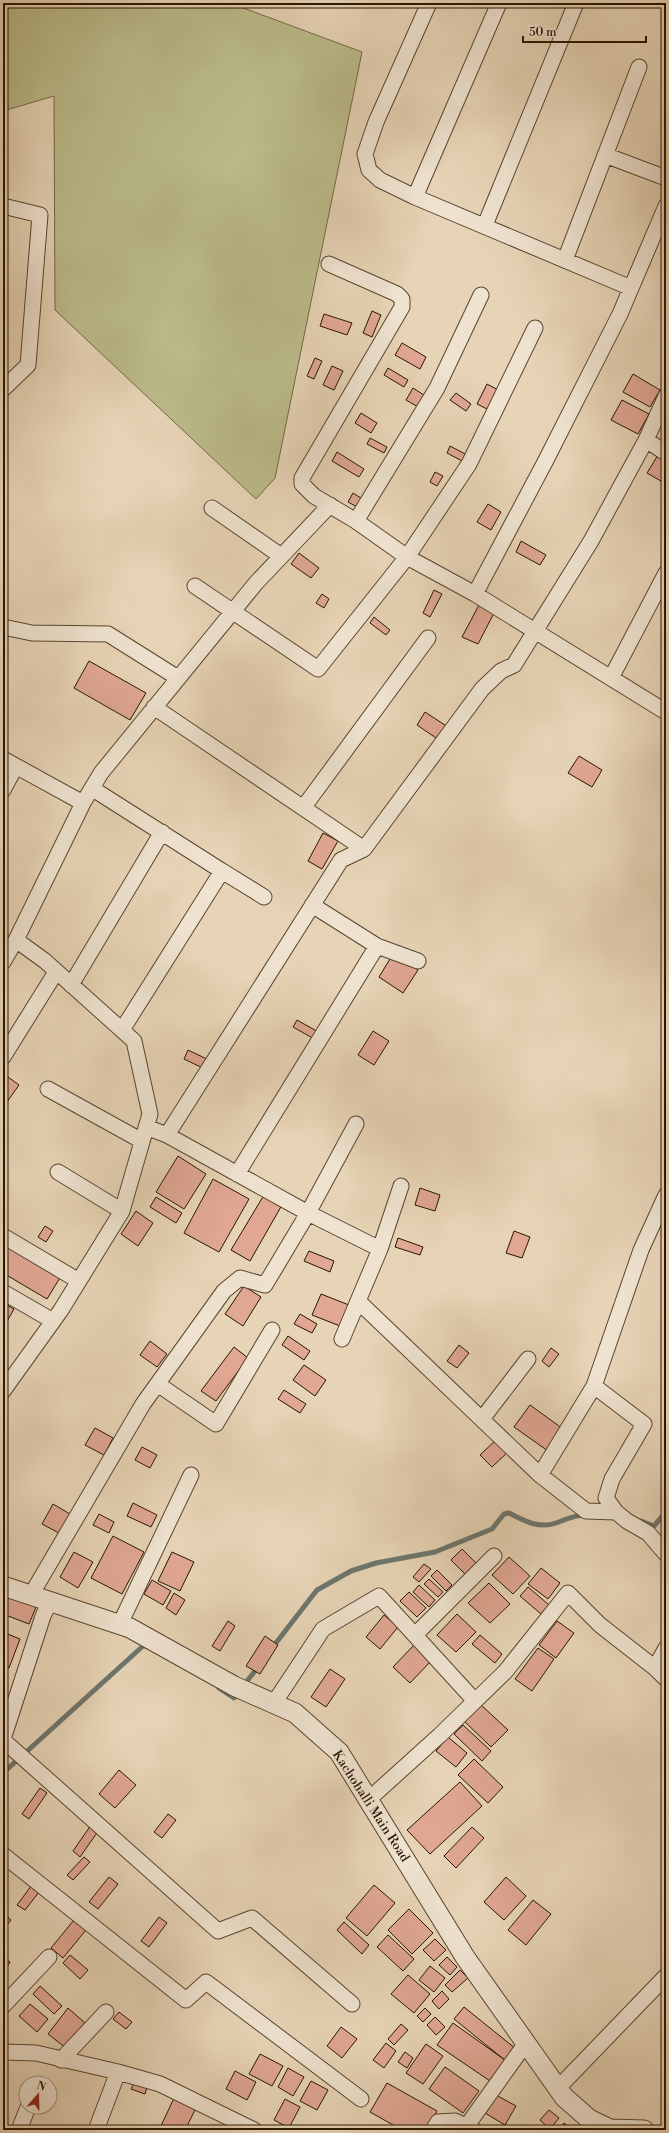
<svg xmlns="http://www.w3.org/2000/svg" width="669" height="2133" font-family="'Libre Bodoni',serif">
<rect width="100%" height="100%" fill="#e7d4b6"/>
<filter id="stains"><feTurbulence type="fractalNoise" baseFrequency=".005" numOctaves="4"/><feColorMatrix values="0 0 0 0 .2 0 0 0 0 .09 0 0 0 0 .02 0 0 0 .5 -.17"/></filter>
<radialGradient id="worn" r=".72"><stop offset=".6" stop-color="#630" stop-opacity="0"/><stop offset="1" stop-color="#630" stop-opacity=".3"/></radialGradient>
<path fill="#bbbb8a" stroke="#726845" d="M3,3H230L362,52L275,478L256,499L55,310L54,96L3,111Z"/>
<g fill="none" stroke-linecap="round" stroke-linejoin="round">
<path stroke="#6d766e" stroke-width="5" d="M641,1521L654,1526L666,1512
M272,1648L317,1590L351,1571L376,1563L435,1552L492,1529L504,1514L509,1513C524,1521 539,1529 556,1523C567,1519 574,1515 586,1515
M243,1686L259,1666
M219,1688L234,1698L238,1693
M3,1773L143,1646H149"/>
</g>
<path fill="#e0a793" stroke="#291500" d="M372,311L381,315L372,337L363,333Z
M324,314L352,323L347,335L320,326Z
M402,343L426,357L420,369L395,355Z
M315,358L322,361L314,379L307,376Z
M332,366L343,371L334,390L323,385Z
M388,368L408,380L404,387L384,375Z
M633,374L660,390L650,407L623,392Z
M487,384L502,392L491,411L477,404Z
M413,388L427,397L420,408L406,400Z
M456,393L471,404L466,411L450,400Z
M622,400L649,414L638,434L611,420Z
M361,413L377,423L371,433L355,423Z
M370,438L387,447L384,453L367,444Z
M450,446L467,455L464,462L447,453Z
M337,452L364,469L359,477L332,461Z
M658,455L666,460V484L647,473Z
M435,472L443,476L437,486L430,482Z
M353,493L364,500L359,508L348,502Z
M488,504L501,512L491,530L477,522Z
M521,541L546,555L540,565L516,552Z
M299,553L319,568L311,578L291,564Z
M434,590L442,594L430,617L423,613Z
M322,594L329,599L324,608L316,603Z
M479,605L494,613L478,644L462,637Z
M374,617L390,630L386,635L370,623Z
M89,661L146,693L130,720L74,688Z
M425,712L451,729L442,742L417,725Z
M579,756L602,770L592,787L568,773Z
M323,833L338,841L322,869L308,861Z
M393,954L418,970L403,993L379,977Z
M297,1020L320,1033L316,1040L293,1027Z
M373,1031L389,1041L374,1065L358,1055Z
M188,1050L211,1061L207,1070L184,1059Z
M8,1077L19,1085L7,1102L3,1099V1084Z
M178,1156L206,1174L184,1209L156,1192Z
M213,1179L249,1199L219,1252L184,1233Z
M420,1188L440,1195L435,1211L415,1205Z
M264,1195L282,1205L250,1261L231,1250Z
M156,1197L182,1213L176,1223L150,1207Z
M136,1211L153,1223L138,1246L121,1234Z
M45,1226L53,1231L46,1242L38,1237Z
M514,1231L530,1237L522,1258L506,1253Z
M398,1238L423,1247L420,1255L395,1247Z
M9,1245L61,1276L47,1299L3,1273V1256Z
M309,1251L334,1261L330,1272L304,1261Z
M244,1286L261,1297L243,1326L225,1314Z
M321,1294L349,1305L340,1326L312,1315Z
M3,1303L14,1309L3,1328Z
M300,1314L317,1324L312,1333L294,1324Z
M288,1336L310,1351L304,1360L282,1345Z
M150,1341L167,1354L157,1367L140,1355Z
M459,1345L469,1353L457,1368L447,1361Z
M234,1347L248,1358L216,1401L201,1391Z
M551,1348L559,1354L549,1367L542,1361Z
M304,1365L326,1380L315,1396L293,1380Z
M284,1390L306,1404L300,1413L278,1399Z
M530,1405L563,1429L548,1451L514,1427Z
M95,1428L113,1438L104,1455L85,1445Z
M498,1438L510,1450L492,1467L480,1455Z
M142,1447L157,1455L150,1468L135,1460Z
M133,1503L157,1515L151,1527L127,1516Z
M53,1504L70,1514L59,1533L42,1524Z
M99,1514L114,1522L109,1533L93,1525Z
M113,1536L144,1552L122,1594L91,1578Z
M462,1549L476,1563L465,1574L451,1560Z
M74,1552L93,1562L78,1588L60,1577Z
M172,1552L194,1562L180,1591L158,1581Z
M509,1557L530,1576L513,1594L492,1575Z
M424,1564L431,1569L419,1582L413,1577Z
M541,1568L560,1583L548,1599L528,1584Z
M437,1570L452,1585L446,1591L431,1576Z
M429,1579L443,1592L438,1597L424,1584Z
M152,1580L171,1591L163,1605L144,1594Z
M489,1583L510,1604L490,1623L468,1603Z
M419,1585L435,1600L429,1607L413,1592Z
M528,1587L549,1605L541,1614L520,1596Z
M409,1592L426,1608L417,1617L400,1601Z
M174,1593L185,1600L176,1615L166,1608Z
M6,1595L36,1607L29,1624L3,1614V1603Z
M457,1614L476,1632L456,1652L437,1635Z
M384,1615L398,1627L380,1649L366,1637Z
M228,1621L235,1626L220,1651L212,1646Z
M557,1621L574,1633L556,1658L539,1645Z
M3,1632L20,1639L9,1668L3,1666Z
M480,1635L502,1654L495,1663L472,1644Z
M265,1636L278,1645L260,1674L246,1666Z
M414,1645L431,1661L410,1683L393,1667Z
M538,1648L554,1659L532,1691L515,1679Z
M330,1669L345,1679L326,1707L311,1697Z
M480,1704L508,1730L491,1747L464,1721Z
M463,1725L491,1751L482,1761L454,1734Z
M448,1737L467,1753L456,1767L436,1751Z
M474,1759L503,1787L488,1803L458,1775Z
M119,1770L136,1785L115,1808L99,1794Z
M460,1782L482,1806L430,1854L407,1830Z
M40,1788L47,1793L29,1819L22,1814Z
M168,1814L176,1820L162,1838L154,1832Z
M91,1825L99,1830L80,1857L73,1851Z
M472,1827L484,1838L456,1868L444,1856Z
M84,1857L90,1862L73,1880L67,1875Z
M109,1877L118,1884L98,1909L89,1902Z
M506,1877L526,1896L504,1920L484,1902Z
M35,1881L43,1887L25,1910L17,1905Z
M374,1885L395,1903L367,1936L346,1918Z
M533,1900L551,1914L526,1945L508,1930Z
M409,1909L433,1933L412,1954L388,1930Z
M3,1913L11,1920L5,1927L3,1926Z
M159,1917L167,1923L149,1947L141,1941Z
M74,1920L86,1930L63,1958L51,1948Z
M344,1922L369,1945L362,1954L337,1930Z
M388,1935L414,1959L403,1971L377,1947Z
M435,1939L446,1950L434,1961L423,1950Z
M70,1955L88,1970L80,1979L63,1963Z
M447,1957L457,1967L450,1975L439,1965Z
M4,1958L10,1962L3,1973V1960Z
M430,1966L445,1978L434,1992L419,1980Z
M460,1970L468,1978L452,1992L445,1985Z
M408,1975L430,1994L414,2013L391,1994Z
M40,1986L62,2006L54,2014L33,1994Z
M442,1991L449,1999L439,2009L432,2001Z
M30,2004L48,2019L37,2032L19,2016Z
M464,2007L516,2049L506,2061L454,2019Z
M68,2008L85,2023L66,2048L48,2034Z
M425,2008L431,2014L423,2022L417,2016Z
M119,2012L132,2022L126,2029L113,2019Z
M435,2017L445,2027L436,2035L427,2025Z
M453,2023L505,2060L490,2081L437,2045Z
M401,2024L408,2030L394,2045L388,2039Z
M341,2027L357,2039L342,2058L327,2046Z
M386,2043L396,2051L384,2068L373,2060Z
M426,2044L443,2056L423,2084L406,2073Z
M405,2052L413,2058L407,2068L398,2062Z
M260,2054L283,2066L272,2086L249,2074Z
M445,2067L479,2091L463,2113L429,2089Z
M288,2068L304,2077L293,2096L278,2087Z
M235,2071L256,2082L247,2100L226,2089Z
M311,2081L328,2090L317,2110L300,2101Z
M134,2083L147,2087L145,2094L131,2089Z
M387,2083L437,2111L427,2130H402L370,2112Z
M496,2095L516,2106L505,2125L485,2113Z
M175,2096L197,2106L185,2130H159Z
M285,2099L300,2107L289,2128L274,2120Z
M549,2110L559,2118L550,2129L540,2120Z
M564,2123L573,2130H559Z"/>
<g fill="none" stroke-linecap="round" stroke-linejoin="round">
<defs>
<path id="minor" d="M429,3L376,122L365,154L369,170L380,180L415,197L631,288
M605,155L666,178
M415,197L499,3
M3,206L40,215L28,365L3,389
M485,225L576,3
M565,260L639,67
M329,264L397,294L402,299V307L302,478V484L314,496L356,521L407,557L475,594L666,712
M666,396L646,440L666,453
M212,508L281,556
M356,521L437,388L481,295
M195,586L318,669L407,557L469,464L535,328
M475,594L545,462L620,314L666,206
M3,627L32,633L108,634L178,678
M611,678L666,573
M154,707L364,849
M3,759L83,803
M93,789L222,871L122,1030
M3,790L16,766
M303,808L428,638
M222,871L264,897
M377,946L418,961
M3,962L16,940
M71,985L162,832
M3,1057L56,972
M48,1089L142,1141
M146,1127L167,1135L308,1213L380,1249L358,1301L540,1475L586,1511L616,1512
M167,1135L341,860L364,849L482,689L501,671L514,665L591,541L646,440
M58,1172L122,1211
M237,1174L377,946L312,905
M3,1236L79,1281
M380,1249L401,1186
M3,1292L53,1321
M342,1339L358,1301
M159,1385L216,1424L272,1330
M594,1386L644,1424L612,1479L606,1498L616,1512L627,1521L648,1533L666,1554
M3,1391L61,1310L122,1211L150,1114L134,1041L45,961L16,940L83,803L101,773L256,583L330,505
M482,1419L528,1359
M540,1475L594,1386L641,1250L666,1195
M31,1595L143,1404L224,1291L240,1278L265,1285L308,1213L356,1124
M120,1624L191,1475
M415,1635L494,1556
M655,1668L666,1648
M274,1703L323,1629L379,1596L475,1701
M3,1739L43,1616L50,1601
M3,1740L218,1931L252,1918L352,2004
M368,1800L440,1735L505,1672L568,1593L600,1625L655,1668L666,1679
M3,1855L186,2000L206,1982L361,2099
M3,2006L49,1957
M3,2052L36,2053L118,2072L160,2084L254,2130
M61,2060L106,2012
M558,2088L666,1976
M466,2127L526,2043
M19,2130L28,2107
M96,2130L118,2072
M433,2130L438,2122L455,2121L474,2130"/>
<path id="tertiary" d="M3,1586L130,1628L234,1686L295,1713L339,1752L465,1957L564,2097L589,2119L610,2129L644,2130"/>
</defs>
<use href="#minor" stroke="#58452e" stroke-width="17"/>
<use href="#tertiary" stroke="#58452e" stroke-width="21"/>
<use href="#minor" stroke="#efe3d0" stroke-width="15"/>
<use href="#tertiary" stroke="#efe3d0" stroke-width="19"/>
</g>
<g text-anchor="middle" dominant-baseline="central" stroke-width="3" stroke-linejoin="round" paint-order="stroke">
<g font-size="13" fill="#291500" stroke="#efe3d0">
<text transform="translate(371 1806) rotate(57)">Kachohalli Main Road</text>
</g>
</g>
<rect width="669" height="2133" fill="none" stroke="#e7d4b6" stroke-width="16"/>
<rect x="4" y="4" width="661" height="2125" fill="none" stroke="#291500" stroke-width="2"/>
<rect x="8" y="8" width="653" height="2117" fill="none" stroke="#291500"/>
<g transform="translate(38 2095) rotate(20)"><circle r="19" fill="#efe3d0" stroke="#a0917d"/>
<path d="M0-3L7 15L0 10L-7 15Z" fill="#8f2418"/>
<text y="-6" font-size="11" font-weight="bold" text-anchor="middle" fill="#291500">N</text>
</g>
<path d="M523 36v6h123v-6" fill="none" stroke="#291500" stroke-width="2"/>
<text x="529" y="36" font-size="12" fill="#291500" stroke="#efe3d0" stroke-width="3" paint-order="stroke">50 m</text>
<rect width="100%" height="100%" filter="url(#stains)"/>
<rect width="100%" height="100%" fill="url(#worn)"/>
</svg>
